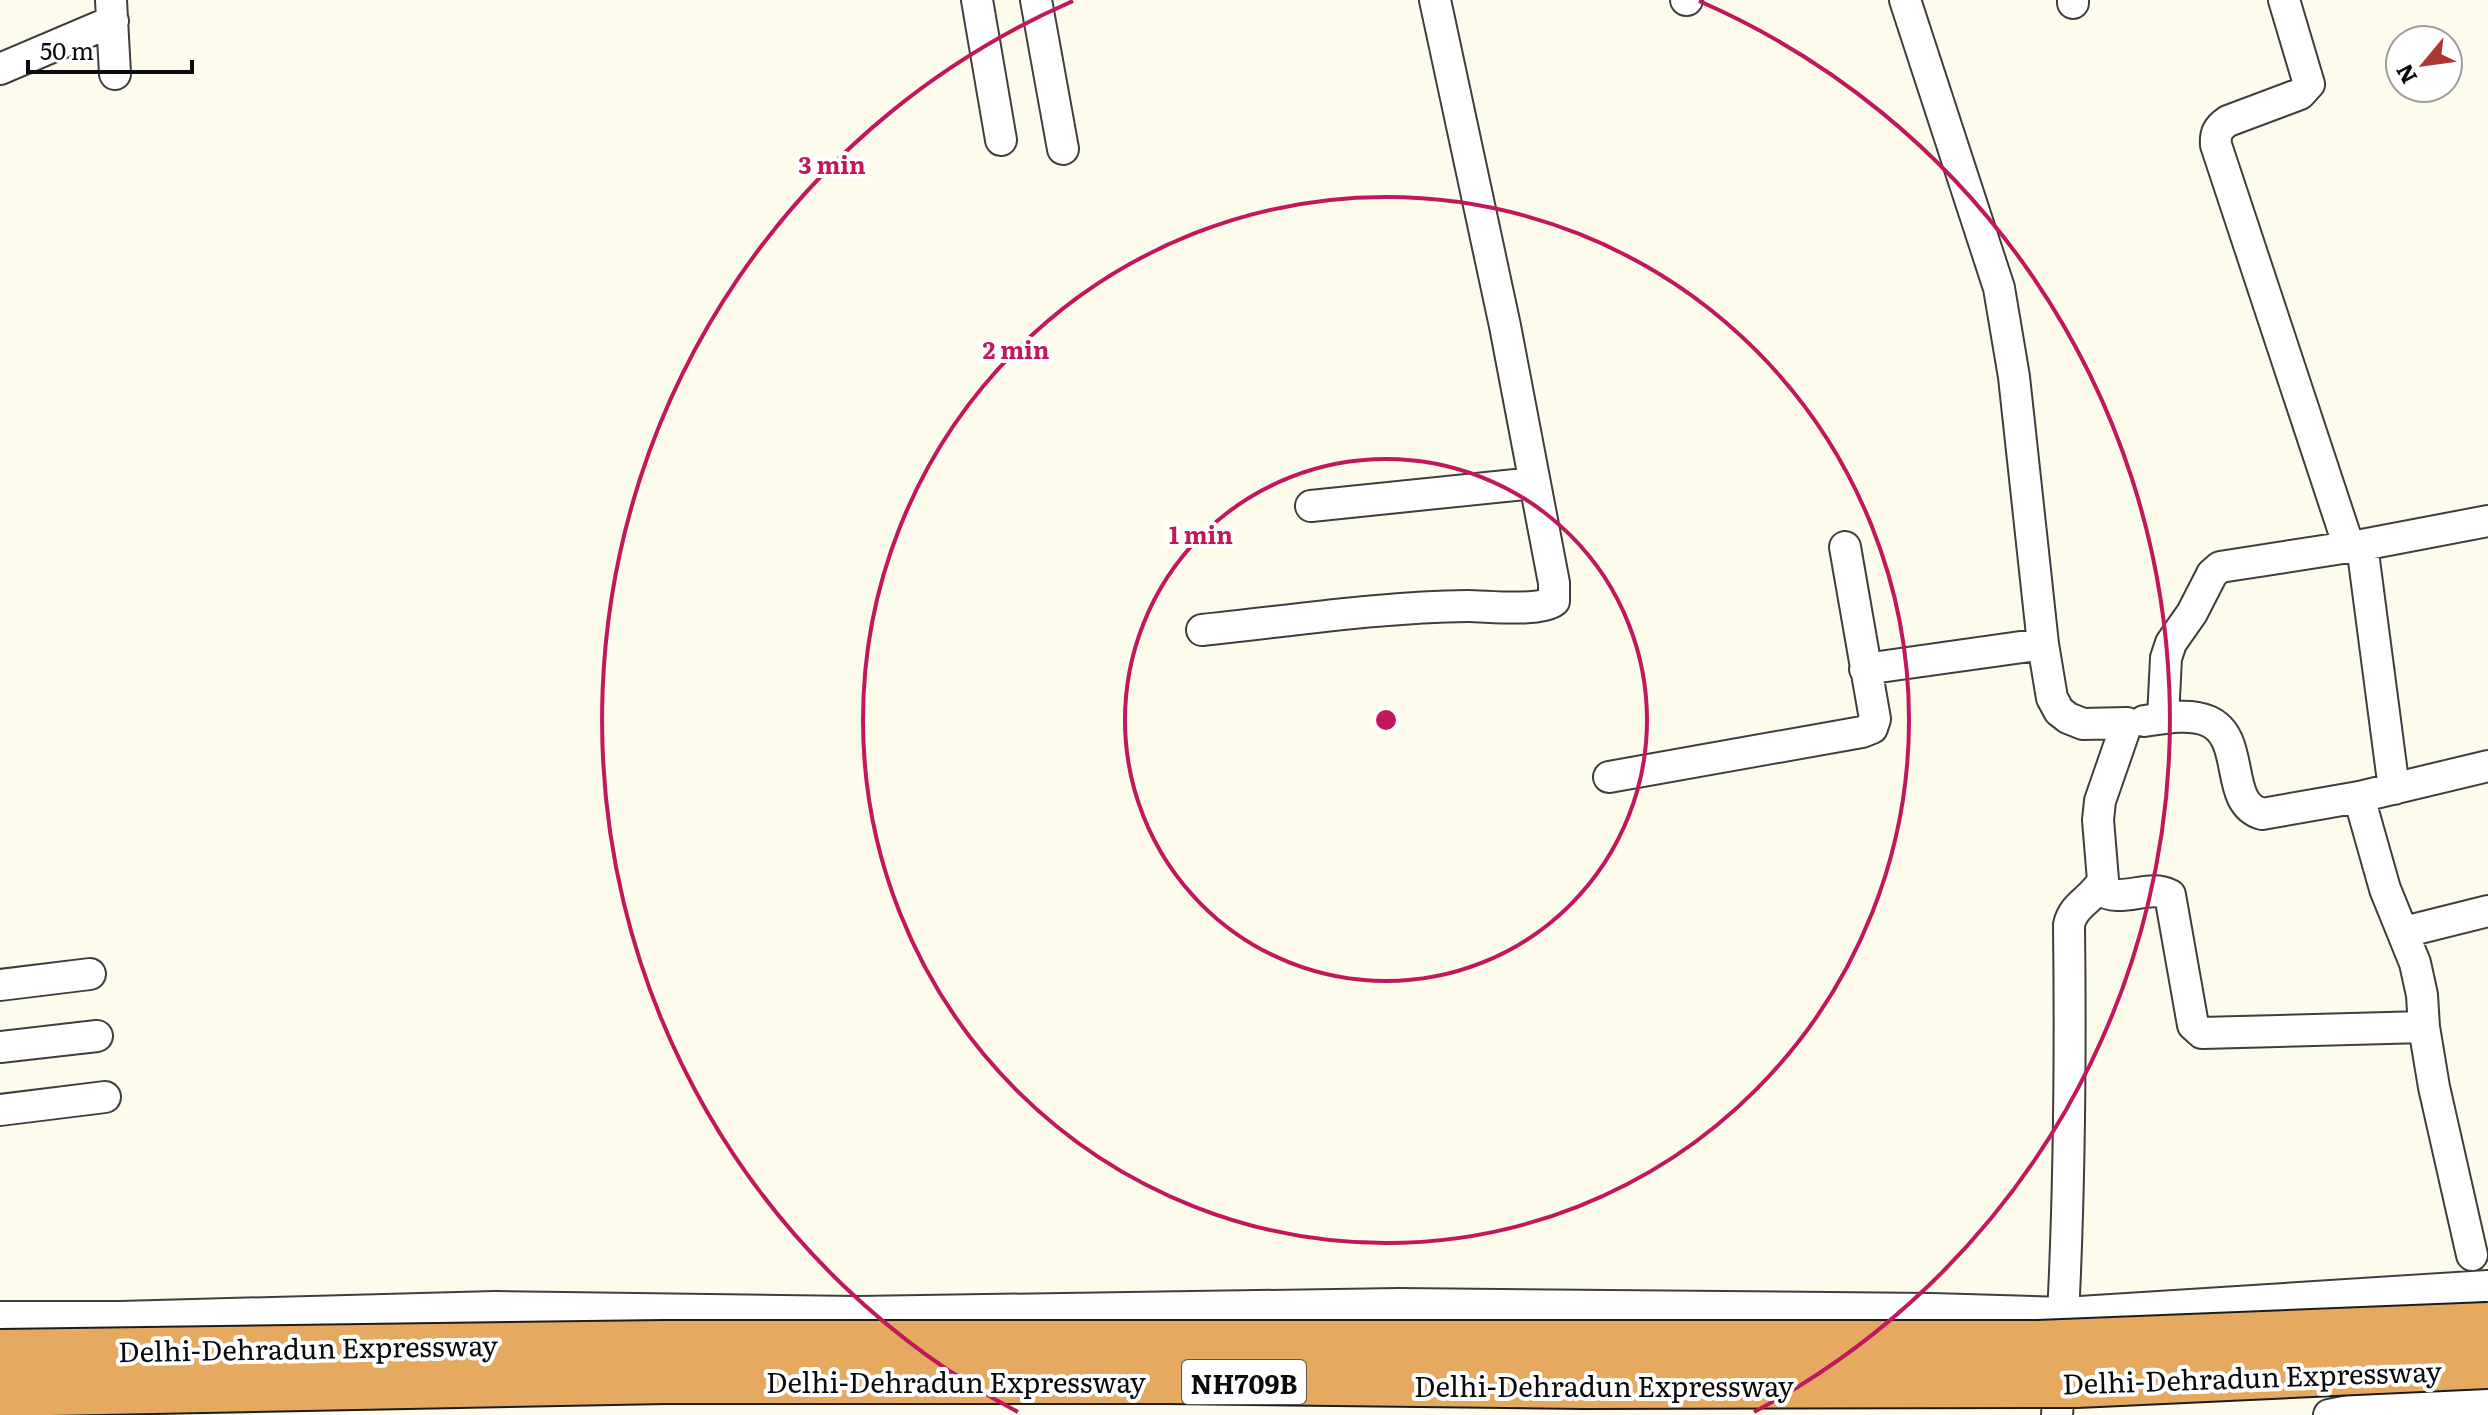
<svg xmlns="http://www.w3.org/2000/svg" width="2488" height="1415" font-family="Literata,serif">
<rect width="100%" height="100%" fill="#fdfbeb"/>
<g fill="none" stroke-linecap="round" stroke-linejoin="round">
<defs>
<path id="minor" d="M111,0L115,74
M977,0L1001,140
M1036,0L1063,149
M1686,0H1687
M1905,0L1999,288L2014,377L2043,644L2052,698L2059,711L2068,718L2083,724L2127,723L2100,801L2098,820L2103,880C2094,899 2073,904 2069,925C2071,1089 2069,1252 2057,1415
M2073,0V3
M2284,0L2309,84L2300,94L2228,121C2218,128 2215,133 2216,145L2349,547
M0,69L113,21
M1311,506L1534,483
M2362,545L2394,789
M1202,630C1290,621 1380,607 1468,606C1488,606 1539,612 1554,601V583L1505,326L1435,0
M1865,669L2043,644
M2163,718L2166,658L2171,643L2192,613L2212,574L2220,567L2362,545L2488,521
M2144,721C2164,718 2190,713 2208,721C2247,738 2223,803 2262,814L2359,797L2488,766
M1609,777L1862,732L1872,728L1875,719L1845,547
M2359,797L2385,889L2415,963L2422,995L2424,1027L2434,1087L2472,1255
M2099,889C2121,905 2148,883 2170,895L2193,1025L2202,1033L2424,1027
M2404,932L2488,911
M0,985L90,974
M0,1047L97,1036
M0,1110L105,1097
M0,1317H120L495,1307L857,1312L1399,1304L1932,1309L2064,1313L2488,1286
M2329,1415L2379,1405H2488"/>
</defs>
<use href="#minor" stroke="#3e3e3e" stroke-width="34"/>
<use href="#minor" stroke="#fff" stroke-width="30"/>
<defs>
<path id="highway-bridge" d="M0,1352L664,1343H2038L2488,1325
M0,1394L666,1381H1166L1583,1386L2077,1385L2488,1366"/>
</defs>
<use href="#highway-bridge" stroke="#1c1c1c" stroke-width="48" stroke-linecap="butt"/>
<use href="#highway-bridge" stroke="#e6a960" stroke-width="44"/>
</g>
<g fill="none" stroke="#c2185b" stroke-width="4">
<circle cx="1386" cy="720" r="261"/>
<circle cx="1386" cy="720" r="523"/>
<path d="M1018 1412A784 784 0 0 1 1073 1M1699 1A784 784 0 0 1 1754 1412"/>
</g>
<g text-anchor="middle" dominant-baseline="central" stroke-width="8" stroke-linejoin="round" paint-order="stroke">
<rect fill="#fff" stroke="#545454" stroke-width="2" x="1182" y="1360" width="124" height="44" rx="6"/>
<g font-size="26" font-weight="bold" fill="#0b0b0b">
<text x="1244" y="1382">NH709B</text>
</g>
<g font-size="28" fill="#0b0b0b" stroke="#fff">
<text transform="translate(308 1347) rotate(-1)">Delhi-Dehradun Expressway</text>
<text transform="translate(2252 1376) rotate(-2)">Delhi-Dehradun Expressway</text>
<text x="956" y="1381">Delhi-Dehradun Expressway</text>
<text x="1604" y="1385">Delhi-Dehradun Expressway</text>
</g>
</g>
<circle cx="1386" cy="720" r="12" fill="#c2185b" stroke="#fff" stroke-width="4"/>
<g font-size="24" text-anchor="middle" font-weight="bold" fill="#c2185b" stroke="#fff" stroke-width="8" stroke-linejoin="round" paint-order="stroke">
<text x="832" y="174">3 min</text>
<text x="1016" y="359">2 min</text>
<text x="1201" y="544">1 min</text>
</g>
<g transform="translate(2424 64) rotate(241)"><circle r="38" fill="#ffffff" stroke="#9d9d9d" stroke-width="2"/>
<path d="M0-6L14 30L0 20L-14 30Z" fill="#ad3631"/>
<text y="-12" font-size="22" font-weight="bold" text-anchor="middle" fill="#0b0b0b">N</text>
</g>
<path d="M28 60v12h164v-12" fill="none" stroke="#0b0b0b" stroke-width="4"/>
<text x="40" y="60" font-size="24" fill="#0b0b0b" stroke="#ffffff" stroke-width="6" paint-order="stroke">50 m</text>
</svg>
